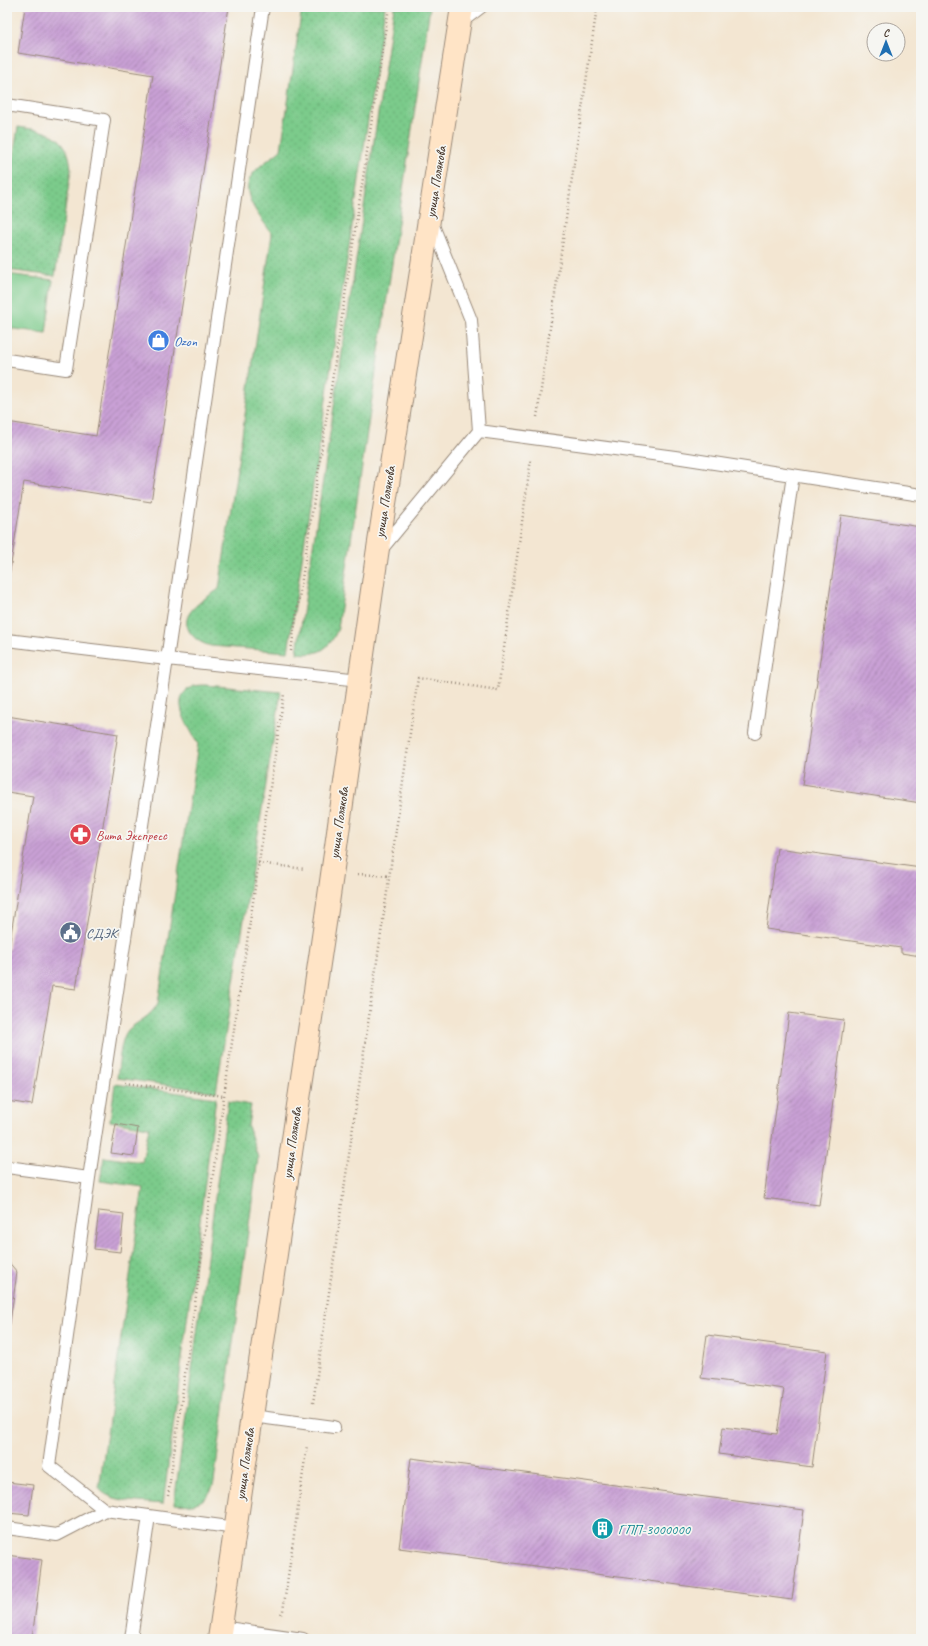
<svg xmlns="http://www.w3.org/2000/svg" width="928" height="1646" font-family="Caveat,sans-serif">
<defs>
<pattern id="grass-dots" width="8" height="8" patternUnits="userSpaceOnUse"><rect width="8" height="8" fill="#7bcb8b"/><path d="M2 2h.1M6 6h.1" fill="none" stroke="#6bae78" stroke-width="1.8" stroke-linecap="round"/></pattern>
<pattern id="building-hatch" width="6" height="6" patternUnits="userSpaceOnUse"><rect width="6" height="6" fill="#c9a0d5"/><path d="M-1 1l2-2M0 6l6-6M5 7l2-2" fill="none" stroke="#a483ac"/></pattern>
</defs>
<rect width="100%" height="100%" fill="#f6f6f2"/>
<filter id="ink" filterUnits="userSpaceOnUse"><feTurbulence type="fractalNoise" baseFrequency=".025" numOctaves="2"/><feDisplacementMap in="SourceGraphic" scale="8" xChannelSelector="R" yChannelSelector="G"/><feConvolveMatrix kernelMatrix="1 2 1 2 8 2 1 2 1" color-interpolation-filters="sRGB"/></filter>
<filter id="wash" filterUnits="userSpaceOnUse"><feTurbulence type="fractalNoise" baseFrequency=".012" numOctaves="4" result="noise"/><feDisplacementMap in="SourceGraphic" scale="16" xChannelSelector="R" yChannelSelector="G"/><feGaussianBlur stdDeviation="0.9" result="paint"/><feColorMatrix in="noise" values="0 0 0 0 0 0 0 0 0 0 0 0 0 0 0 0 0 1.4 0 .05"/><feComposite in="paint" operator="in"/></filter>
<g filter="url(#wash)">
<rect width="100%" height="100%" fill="#f3e6d2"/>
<path fill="url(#grass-dots)" stroke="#5b7a54" d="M302,7H385L288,652L211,646C201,643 195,640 189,631C178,612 207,598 219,589L272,234C262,218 238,195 252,175C259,165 272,158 281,150Z
M394,7H430L338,628C330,649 319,656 297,653Z
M18,127C49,131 69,135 71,170L55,276L7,270V196Z
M206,685L281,692L216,1092L117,1078C119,1065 120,1039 128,1030C139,1020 150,1018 158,1003L198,744C190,728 166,697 194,686C197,685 203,685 206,685Z
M115,1084L216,1098L163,1504C147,1502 108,1503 99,1488L143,1187L100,1181L104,1157L142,1162L149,1127L110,1121Z
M228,1101L251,1105L248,1126L258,1158L214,1482C208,1504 193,1506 174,1504Z"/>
<path fill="#7bcb8b" stroke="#5b7a54" d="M7,274L53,280L46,333L7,328Z"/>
<g id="blocks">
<path fill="url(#building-hatch)" d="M25,7H229L151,502L24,482L8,583L7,422L96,436L153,75L18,53Z
M841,515L921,527V803L802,785Z
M7,716L118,734L76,989L52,986L32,1105L7,1101V959L33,796L7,792Z
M777,848L921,868V956L901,953V948L766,929Z
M789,1013L844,1020L819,1205L764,1198Z
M116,1124L138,1128L134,1156L111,1153Z
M99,1211L124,1214L120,1252L94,1249Z
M7,1260L17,1272L8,1337H7Z
M707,1335L827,1351L812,1467L719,1454L723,1427L777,1434L784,1389L701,1378Z
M411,1458L804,1510L792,1600L399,1548Z
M7,1482L33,1485L29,1515L7,1513Z
M7,1555L42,1560L32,1639H7Z"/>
</g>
</g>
<g filter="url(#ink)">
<use href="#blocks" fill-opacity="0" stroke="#978878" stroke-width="1"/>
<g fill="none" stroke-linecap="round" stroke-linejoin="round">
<defs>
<path id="lane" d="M460,23L481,7
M7,105L104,120L66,369L7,360
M479,431L675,457L921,495
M380,551L479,431L471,320L432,223
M7,640L167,659L263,7
M755,733L793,475
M7,1167L89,1178
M252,1416L334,1427
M7,1528L57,1535L105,1510
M236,1528L105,1510L49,1466L89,1178L167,659L360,680
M220,1627L303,1639
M131,1639L149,1516"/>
<path id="secondary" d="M219,1639L328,903L377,555L462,7"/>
</defs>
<use href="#lane" stroke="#978878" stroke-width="14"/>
<use href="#secondary" stroke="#978878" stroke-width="24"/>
<path stroke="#978878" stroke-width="2.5" stroke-dasharray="1 3" stroke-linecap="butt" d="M537,417L597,7
M291,651L389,7
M258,863L305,869
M358,874L389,876
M126,1083L224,1096
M313,1403L418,678L498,690L531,459
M168,1496L224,1096L284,694
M281,1614L283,1611L307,1445"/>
<use href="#lane" stroke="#fff" stroke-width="12"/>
<use href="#secondary" stroke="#ffe4c6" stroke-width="22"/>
</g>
</g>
<defs>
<symbol id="shop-disc" viewBox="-11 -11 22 22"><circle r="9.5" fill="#3f7fe0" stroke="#f6f6f2"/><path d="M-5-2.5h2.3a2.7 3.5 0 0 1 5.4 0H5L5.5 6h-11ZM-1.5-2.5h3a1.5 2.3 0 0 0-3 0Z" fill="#fff"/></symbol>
<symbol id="pharmacy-disc" viewBox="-11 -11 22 22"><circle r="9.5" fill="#e0444e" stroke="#f6f6f2"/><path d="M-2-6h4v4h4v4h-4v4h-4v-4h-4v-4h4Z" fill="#fff"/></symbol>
<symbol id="civic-disc" viewBox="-11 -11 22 22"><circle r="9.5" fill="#5c6f8a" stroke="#f6f6f2"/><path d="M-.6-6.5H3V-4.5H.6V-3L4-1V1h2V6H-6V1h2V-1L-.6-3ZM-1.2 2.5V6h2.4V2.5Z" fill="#fff"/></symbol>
<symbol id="building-disc" viewBox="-11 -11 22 22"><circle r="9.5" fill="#0f9aa8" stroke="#f6f6f2"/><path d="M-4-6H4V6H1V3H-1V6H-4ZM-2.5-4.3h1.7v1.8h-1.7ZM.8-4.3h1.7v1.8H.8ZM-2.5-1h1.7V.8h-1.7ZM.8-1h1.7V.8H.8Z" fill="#fff"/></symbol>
</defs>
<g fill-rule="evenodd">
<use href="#shop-disc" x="146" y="328" width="25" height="25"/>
<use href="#pharmacy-disc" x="68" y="822" width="25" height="25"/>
<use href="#civic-disc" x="58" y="920" width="25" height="25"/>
<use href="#building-disc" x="590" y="1516" width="25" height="25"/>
</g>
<g text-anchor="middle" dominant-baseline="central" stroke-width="3.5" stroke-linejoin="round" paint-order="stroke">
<g font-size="14" fill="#3b2a1e" stroke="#f6f6f2">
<text transform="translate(436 182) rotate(-81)">улица Полякова</text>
<text transform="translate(385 502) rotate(-81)">улица Полякова</text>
<text transform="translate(339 823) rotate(-82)">улица Полякова</text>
<text transform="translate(292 1143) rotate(-82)">улица Полякова</text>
<text transform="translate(245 1464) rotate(-82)">улица Полякова</text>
</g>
<g font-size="14" fill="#366cbe" stroke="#f6f6f2" text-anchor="start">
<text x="174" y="341">Ozon</text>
</g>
<g font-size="14" fill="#be3a42" stroke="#f6f6f2" text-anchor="start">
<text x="96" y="835">Вита Экспресс</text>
</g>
<g font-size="14" fill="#4e5e75" stroke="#f6f6f2" text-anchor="start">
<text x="86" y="933">СДЭК</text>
</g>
<g font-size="14" fill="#0d838f" stroke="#f6f6f2" text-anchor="start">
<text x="618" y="1529">ГПП-3000000</text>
</g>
</g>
<rect width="928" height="1646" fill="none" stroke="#f6f6f2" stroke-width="24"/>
<g transform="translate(886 42)"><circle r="19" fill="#f6f6f2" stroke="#aba49d"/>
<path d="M0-3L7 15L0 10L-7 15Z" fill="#1f6fb2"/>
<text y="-6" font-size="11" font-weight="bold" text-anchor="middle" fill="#3b2a1e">С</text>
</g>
</svg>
